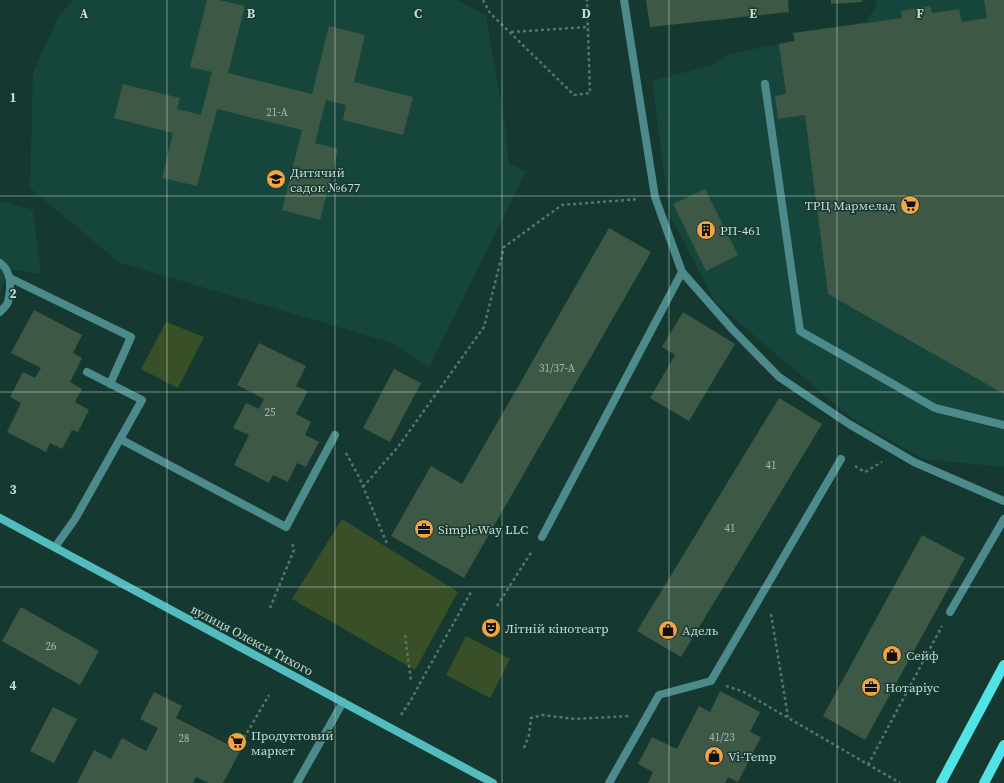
<svg xmlns="http://www.w3.org/2000/svg" width="1004" height="783" font-family="'Source Serif 4',serif">
<rect width="100%" height="100%" fill="#153930"/>
<path fill="#16453b" d="M73,0H458L486,16L506,131L509,164L526,171L429,368L393,343L120,263L30,188L33,73L58,17Z
M875,0H1004V467L923,459L851,418L715,302L669,213L652,81L713,65L728,54L794,41L793,33L866,22L876,6Z
M0,201L33,210L41,274L9,269L0,293Z"/>
<path fill="#394f27" d="M166,322L204,337L178,388L141,369Z
M342,519L458,592L415,670L292,599Z
M466,636L510,659L490,698L446,675Z"/>
<path fill="#3e5846" d="M207,0H219L245,6L228,73L312,94L329,26L365,35L354,82L413,97L403,135L343,120L346,105L326,100L315,143L338,149L320,220L282,210L302,130L217,109L197,186L162,178L173,133L114,118L123,84L180,98L177,109L201,115L212,72L190,67Z
M646,0H788L789,12L650,27Z
M831,0H862V2L831,4Z
M984,0H1004V394L828,294L805,115L778,119L775,96L786,94L779,44L795,41L793,33L902,18L901,11L930,6L932,13L959,9L962,22L987,18Z
M705,189L738,255L706,271L673,204Z
M609,228L651,252L464,578L391,536L431,466L462,484Z
M34,310L82,335L73,353L82,358L70,382L82,389L75,402L89,410L78,432L72,430L62,449L50,443L46,452L7,432L21,403L10,397L23,372L35,378L41,368L11,353Z
M683,312L735,344L689,421L650,398L675,355L662,347Z
M259,343L306,366L296,386L308,391L296,414L311,422L305,435L319,442L306,467L297,463L288,482L273,475L269,483L234,465L249,435L233,428L246,403L259,409L264,399L237,385Z
M394,369L421,383L390,442L363,428Z
M779,398L822,424L681,657L637,631Z
M922,535L965,558L865,740L823,716Z
M21,607L99,651L80,685L2,641Z
M720,691L760,712L750,732L761,737L738,782L728,777L725,783H648L653,772L638,764L652,737L677,749L699,706L710,712Z
M154,692L182,706L176,718L227,744L231,737L237,734L244,738L243,746L223,783H209L196,777L193,783H77L94,750L111,759L122,738L146,751L158,728L140,719Z
M53,707L77,719L54,763L30,751Z"/>
<g fill="none" stroke-linecap="round" stroke-linejoin="round">
<path stroke="#57756d" stroke-width="2.5" stroke-dasharray="3 3" stroke-linecap="butt" d="M483,0L490,13L574,95L590,93L587,0
M511,32L588,27
M346,453L359,477L388,546
M855,466L865,472L882,462
M363,487L398,447L484,327L504,247L562,205L639,199
M497,606L532,551
M270,608L294,550L292,542
M771,614L788,717
M405,635L411,681
M726,686L742,691L900,783
M401,715L411,700L419,685L471,592
M244,738L269,695
M524,748L529,735L531,718L542,715L575,719L629,716
M868,765L942,626"/>
<path stroke="#4c8a8b" stroke-width="8" d="M765,84L800,331L935,408L1004,425
M0,263C12,271 11,289 8,302C7,305 3,309 0,312
M682,272L733,330L779,377L849,424L914,462L1004,501
M10,278L131,337L110,384
M120,439L286,527L335,435
M542,537L682,272L655,197L624,0
M55,547L75,519L142,400L87,372
M950,612L1004,519
M297,783L343,702
M609,783L659,695L711,681L841,459"/>
<path stroke="#52bcbe" stroke-width="8" d="M0,518L493,783"/>
<path stroke="#52e3e6" stroke-width="10" d="M941,783L1004,665
M984,783L1004,745"/>
</g>
<path fill="none" stroke="#c7dbd5" stroke-width="1" stroke-opacity="0.55" d="M167,0V783M335,0V783M502,0V783M669,0V783M837,0V783M0,196H1004M0,392H1004M0,587H1004"/>
<defs>
<symbol id="school-disc" viewBox="-11 -11 22 22"><circle r="9.5" fill="#f2a541" stroke="#153930"/><path d="M0-5L7-2L0 1L-7-2ZM-4 1L0 2.5L4 1V4Q0 6-4 4Z" fill="#111"/></symbol>
<symbol id="supermarket-disc" viewBox="-11 -11 22 22"><circle r="9.5" fill="#f2a541" stroke="#153930"/><path d="M-6-5.5h2.5l.6 2H6L4.5 2H-2.5L-4.4-4H-6ZM-1.5 3.2a1.3 1.3 0 1 0 .1 0ZM3 3.2a1.3 1.3 0 1 0 .1 0Z" fill="#111"/></symbol>
<symbol id="building-disc" viewBox="-11 -11 22 22"><circle r="9.5" fill="#f2a541" stroke="#153930"/><path d="M-4-6H4V6H1V3H-1V6H-4ZM-2.5-4.3h1.7v1.8h-1.7ZM.8-4.3h1.7v1.8H.8ZM-2.5-1h1.7V.8h-1.7ZM.8-1h1.7V.8H.8Z" fill="#111"/></symbol>
<symbol id="office-disc" viewBox="-11 -11 22 22"><circle r="9.5" fill="#f2a541" stroke="#153930"/><path d="M-6-3h4V-5.5h4V-3h4V5H-6ZM-1-4.5V-3h2v-1.5ZM-6 0V1H6V0Z" fill="#111"/></symbol>
<symbol id="theatre-disc" viewBox="-11 -11 22 22"><circle r="9.5" fill="#f2a541" stroke="#153930"/><path d="M-5-5.5Q0-4 5-5.5V0Q5 5 0 6Q-5 5-5 0ZM-3.3-2.5H-1v1.5H-3.3ZM1-2.5H3.3v1.5H1ZM-2.8 1Q0 5.5 2.8 1Z" fill="#111"/></symbol>
<symbol id="shop-disc" viewBox="-11 -11 22 22"><circle r="9.5" fill="#f2a541" stroke="#153930"/><path d="M-5-2.5h2.3a2.7 3.5 0 0 1 5.4 0H5L5.5 6h-11ZM-1.5-2.5h3a1.5 2.3 0 0 0-3 0Z" fill="#111"/></symbol>
</defs>
<g fill-rule="evenodd">
<use href="#school-disc" x="265" y="168" width="22" height="22"/>
<use href="#supermarket-disc" x="899" y="194" width="22" height="22"/>
<use href="#building-disc" x="695" y="219" width="22" height="22"/>
<use href="#office-disc" x="413" y="518" width="22" height="22"/>
<use href="#theatre-disc" x="480" y="617" width="22" height="22"/>
<use href="#shop-disc" x="657" y="619" width="22" height="22"/>
<use href="#shop-disc" x="881" y="644" width="22" height="22"/>
<use href="#office-disc" x="860" y="676" width="22" height="22"/>
<use href="#supermarket-disc" x="226" y="731" width="22" height="22"/>
<use href="#shop-disc" x="703" y="745" width="22" height="22"/>
</g>
<g text-anchor="middle" dominant-baseline="central" stroke-width="3" stroke-linejoin="round" paint-order="stroke">
<g font-size="11" fill="#a5bab1">
<text x="277" y="112">21-А</text>
<text x="557" y="368">31/37-А</text>
<text x="270" y="412">25</text>
<text x="771" y="465">41</text>
<text x="730" y="528">41</text>
<text x="51" y="646">26</text>
<text x="722" y="737">41/23</text>
<text x="184" y="738">28</text>
</g>
<g font-size="13" fill="#c7dbd5" stroke="#153930" text-anchor="start">
<text x="290" y="172">Дитячий<tspan x="290" dy="15">садок №677</tspan></text>
<text x="896" y="205" text-anchor="end">ТРЦ Мармелад</text>
<text x="720" y="230">РП-461</text>
<text x="438" y="529">SimpleWay LLC</text>
<text x="505" y="628">Літній кінотеатр</text>
<text x="682" y="630">Адель</text>
<text x="906" y="655">Сейф</text>
<text x="885" y="687">Нотаріус</text>
<text x="251" y="735">Продуктовий<tspan x="251" dy="15">маркет</tspan></text>
<text x="728" y="756">Vi-Temp</text>
</g>
<g font-size="13" fill="#c7dbd5" stroke="#153930">
<text transform="translate(252 640) rotate(28)">вулиця Олекси Тихого</text>
</g>
</g>
<g font-size="13" text-anchor="middle" font-weight="bold" fill="#c7dbd5" stroke="#153930" stroke-width="3" stroke-linejoin="round" paint-order="stroke">
<text x="84" y="18">A</text>
<text x="251" y="18">B</text>
<text x="418" y="18">C</text>
<text x="586" y="18">D</text>
<text x="753" y="18">E</text>
<text x="920" y="18">F</text>
<text x="13" y="102">1</text>
<text x="13" y="298">2</text>
<text x="13" y="494">3</text>
<text x="13" y="690">4</text>
</g>
</svg>
